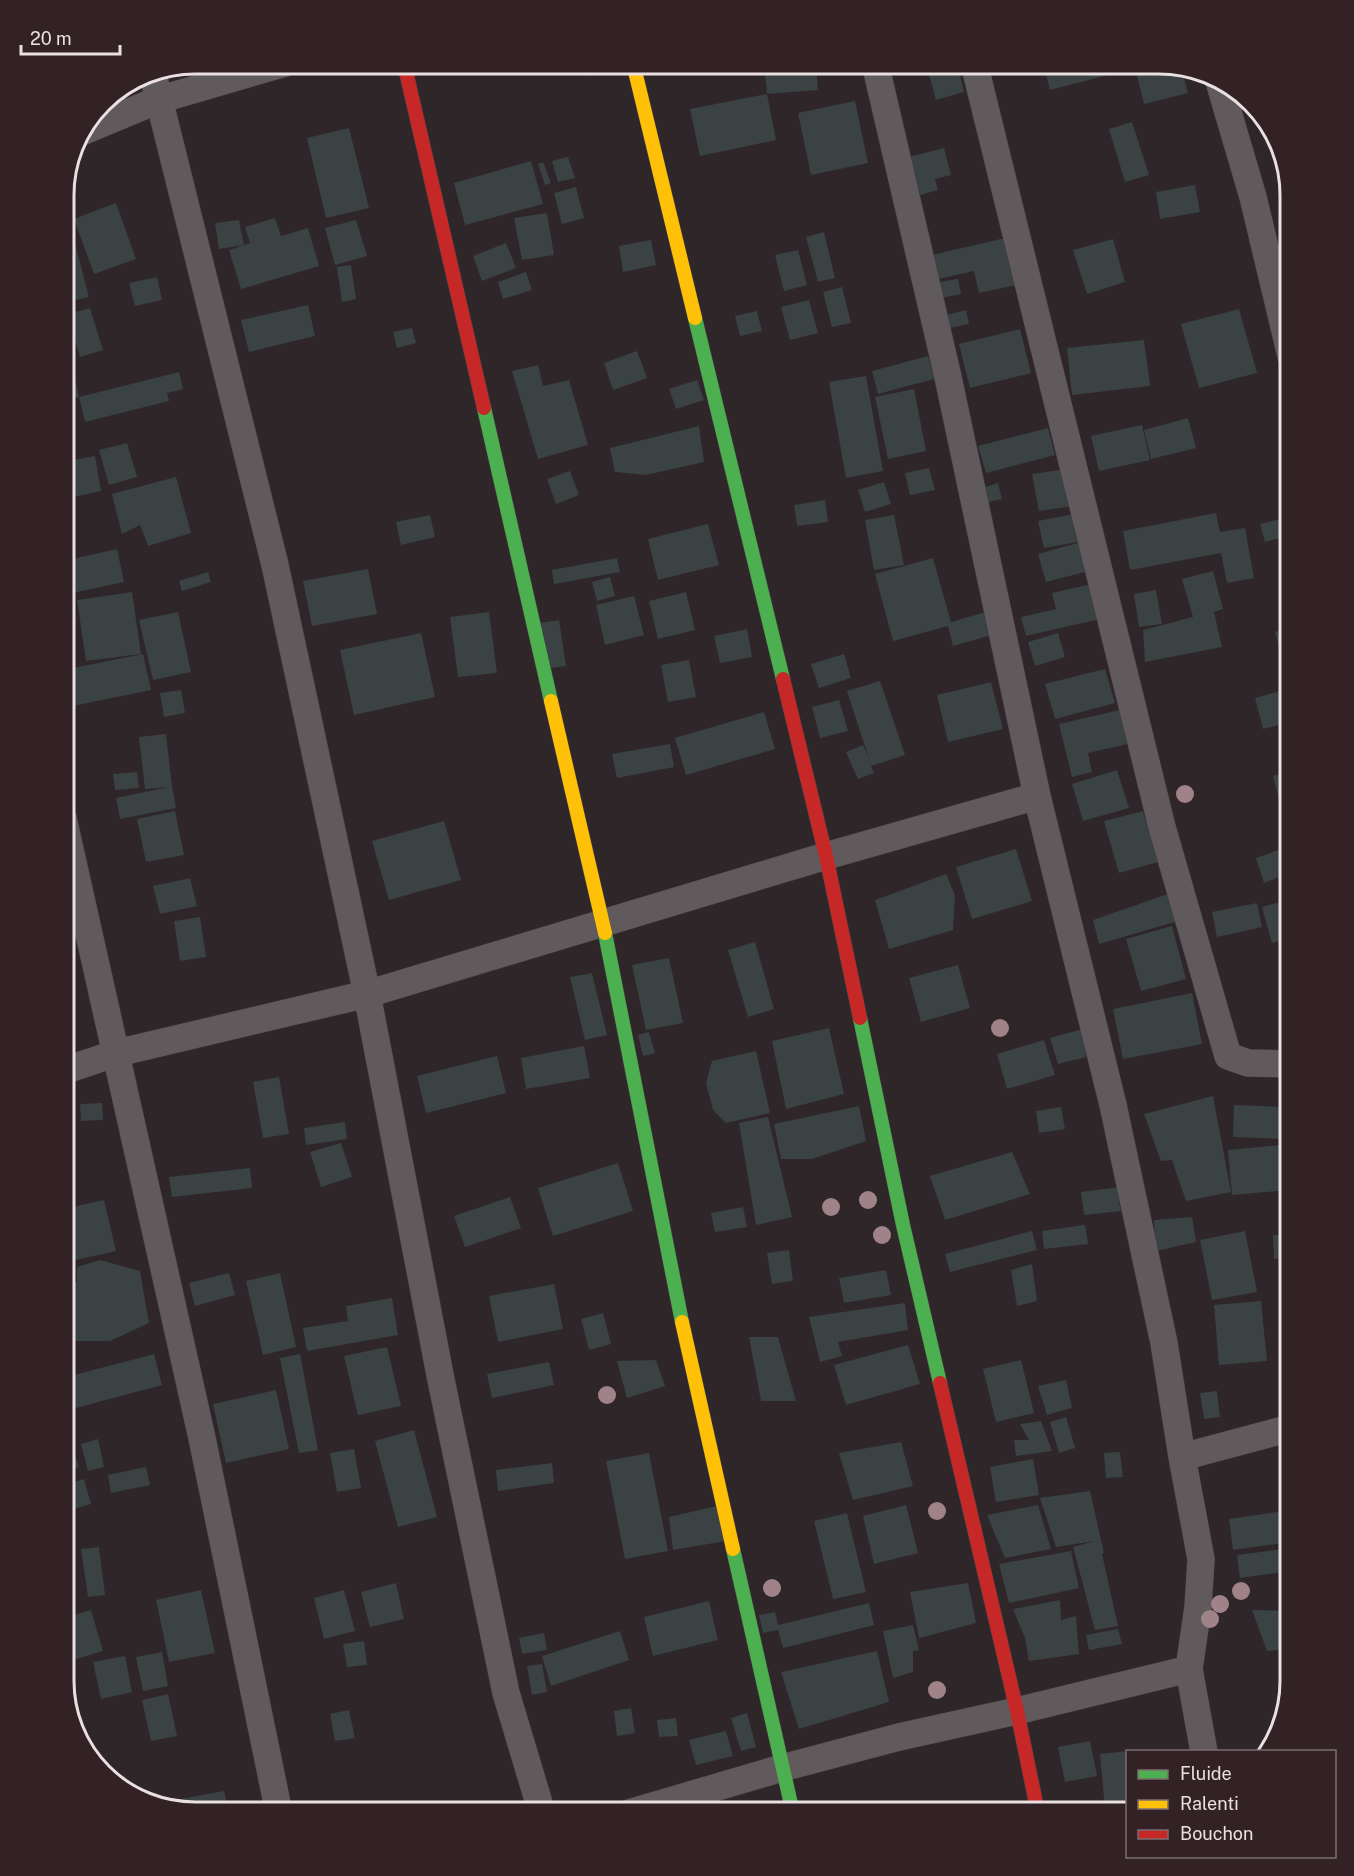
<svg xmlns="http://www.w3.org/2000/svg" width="1354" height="1876" font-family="'Public Sans',sans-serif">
<rect width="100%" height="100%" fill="#2e2628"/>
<path fill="#3a4243" d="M581,63H606L608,71L584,76Z
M764,63H816L818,90L767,94Z
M929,63H957L964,92L936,100L926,64Z
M1043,63H1109L1112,74L1050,90Z
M1134,63H1168L1181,67L1188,93L1144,104Z
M767,94L776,140L700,156L690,109Z
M855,101L868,163L811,175L798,113Z
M1132,122L1149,175L1125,182L1109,129Z
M349,128L369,208L326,218L307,138Z
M944,148L951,175L935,179L938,190L920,195L909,157Z
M568,157L575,178L558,182L552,161Z
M531,161L543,204L465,225L454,183Z
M543,162L551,183L545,185L538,164Z
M1195,185L1200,212L1160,219L1156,192Z
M576,187L584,218L562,224L554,193Z
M116,203L136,259L94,274L74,219Z
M547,213L554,255L522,260L514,218Z
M68,216L89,297L72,301L63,270V217Z
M275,218L281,236L308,228L319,266L241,289L229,250L250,243L245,227Z
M239,220L244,245L219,249L215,223Z
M356,220L367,256L335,265L325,228Z
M824,232L835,278L818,282L806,237Z
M1005,238L1016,285L979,293L974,271L938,279L932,255Z
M1113,239L1125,282L1087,294L1073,250Z
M651,240L656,265L623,272L619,246Z
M506,243L516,268L482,281L473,256Z
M798,250L807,285L784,291L775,255Z
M351,265L356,299L342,302L337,267Z
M526,272L532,290L503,299L498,282Z
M157,277L162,300L135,306L129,283Z
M958,279L961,294L942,298L939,282Z
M842,287L851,323L832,327L823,292Z
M809,300L818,333L790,340L781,307Z
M308,305L315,336L249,352L241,320Z
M90,308L103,350L80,357L67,314Z
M1239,309L1257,373L1199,388L1181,324Z
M966,310L969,324L949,328L946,315Z
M757,311L762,331L740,336L735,316Z
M63,328L79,397L63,400Z
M412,328L416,343L397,348L393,332Z
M1020,329L1031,373L970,388L959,344Z
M1144,340L1150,386L1072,395L1067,348Z
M637,351L647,378L613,390L604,363Z
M928,356L934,379L878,394L872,371Z
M538,365L543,386L569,380L588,445L538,459L512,371Z
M179,372L183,389L167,393L169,401L85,422L79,397Z
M866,376L883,471L846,478L829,382Z
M697,380L704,400L676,409L669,389Z
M914,389L926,451L888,459L875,397Z
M1188,418L1196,448L1151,459L1144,430Z
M1142,425L1150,460L1099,471L1091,436Z
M699,426L704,462L646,475L615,472L610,448Z
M1048,428L1055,455L986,473L978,446Z
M127,443L137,477L109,485L99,450Z
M95,456L101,491L63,499V462Z
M929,468L935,490L910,495L905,473Z
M1067,469L1073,506L1039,511L1032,474Z
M570,471L579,495L556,504L547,479Z
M176,477L191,533L148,546L140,525L122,534L112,494Z
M884,482L891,504L865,512L858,490Z
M998,483L1002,499L985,503L982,488Z
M825,500L828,522L797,526L794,505Z
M1083,512L1088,540L1044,548L1038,521Z
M1216,513L1220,532L1245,528L1254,578L1227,583L1221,553L1130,570L1123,531Z
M430,515L435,537L401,545L396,522Z
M894,515L904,565L874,570L865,520Z
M1291,516V535L1265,542L1260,524Z
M708,524L719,565L658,580L648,539Z
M1081,542L1089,571L1046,582L1038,554Z
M117,549L124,582L63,595V561Z
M617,558L620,572L554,584L552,570Z
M933,558L951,622L1000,608L1006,631L953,646L948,626L893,641L875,574Z
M368,569L377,614L312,626L303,581Z
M1213,571L1223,609L1214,612L1222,647L1145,662L1143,630L1193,617L1182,579Z
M208,572L211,582L182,591L179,581Z
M610,577L615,596L597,601L592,582Z
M1096,583L1104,618L1026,636L1021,617L1056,609L1052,593Z
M1156,590L1162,624L1139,627L1134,594Z
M132,592L141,654L86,661L77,600Z
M686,592L695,630L658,639L649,601Z
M634,596L644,635L605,645L596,605Z
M178,612L191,672L153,680L139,620Z
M489,612L497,673L458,677L450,617Z
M559,620L566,666L545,669L539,623Z
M1291,627V683L1289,684L1275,632Z
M747,629L752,657L720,663L714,636Z
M421,633L435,697L354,715L340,650Z
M1058,633L1065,657L1035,666L1028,642Z
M143,654L151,690L63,708V670Z
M844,654L851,678L819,688L811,664Z
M689,660L696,697L668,702L661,665Z
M1105,669L1115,703L1055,719L1045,684Z
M880,681L905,755L871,766L874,773L858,779L846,752L863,745L869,759L847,691Z
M991,682L1003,729L948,742L937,695Z
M1291,688V722L1263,729L1255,698Z
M181,690L185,713L164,717L160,693Z
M839,700L848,731L820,738L812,707Z
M1124,709L1132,743L1088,753L1092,772L1072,777L1059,724Z
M764,712L775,749L686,775L675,738Z
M166,734L172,786L176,808L120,819L116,798L169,787L145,789L139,737Z
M670,744L674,767L617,778L612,754Z
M1117,770L1129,808L1083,821L1072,784Z
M1291,771V842H1290L1273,776Z
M137,772L139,788L115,790L113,774Z
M175,811L184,855L146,862L137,819Z
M1143,811L1158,862L1119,873L1104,821Z
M444,821L461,880L389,900L372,841Z
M1016,849L1032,901L972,919L956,867Z
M1278,850L1287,874L1264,883L1256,858Z
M946,874L955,895L953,930L889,949L875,900Z
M190,878L197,906L160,914L153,886Z
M1168,894L1178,921L1099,944L1093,920Z
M1281,902L1291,938L1272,943L1262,907Z
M1257,903L1262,927L1217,937L1212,912Z
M200,917L206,957L180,961L174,921Z
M1172,926L1186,979L1141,991L1126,939Z
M755,942L774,1009L748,1017L728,950Z
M669,958L683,1023L646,1030L632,965Z
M958,965L970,1008L921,1022L909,978Z
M592,973L607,1035L585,1040L570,977Z
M1192,993L1202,1044L1123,1059L1113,1009Z
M829,1028L844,1094L786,1109L772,1041Z
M1083,1029L1086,1057L1058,1064L1050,1038Z
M649,1032L655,1053L643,1056L638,1035Z
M1044,1040L1055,1075L1007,1089L997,1054Z
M584,1046L590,1078L526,1089L521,1058Z
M756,1051L770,1113L726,1123L713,1110L706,1083L712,1061Z
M497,1056L506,1093L426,1113L417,1076Z
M279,1077L289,1134L263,1138L253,1082Z
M1213,1096L1231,1192L1186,1201L1172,1160L1161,1161L1144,1114Z
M102,1103L103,1120L81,1121L80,1104Z
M1234,1105L1286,1107L1285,1139L1233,1137Z
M859,1106L866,1141L812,1159H781L774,1124Z
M1061,1107L1065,1129L1039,1133L1036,1111Z
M768,1117L792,1217L756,1225L739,1123Z
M345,1122L347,1139L306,1145L304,1128Z
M341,1143L352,1177L321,1187L310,1152Z
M1291,1144V1190L1232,1195L1228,1150Z
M1012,1152L1030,1194L945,1220L930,1176Z
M618,1163L633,1211L553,1236L538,1188Z
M250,1168L252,1188L172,1197L169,1177Z
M63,1169L73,1200L63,1202Z
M1128,1186L1129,1201L1119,1202L1121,1211L1084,1215L1081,1192Z
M510,1197L521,1228L465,1247L454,1216Z
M104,1200L116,1251L63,1263V1209Z
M743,1207L747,1227L715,1232L711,1213Z
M1192,1217L1196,1242L1156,1251L1154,1220Z
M1085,1225L1088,1244L1044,1249L1042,1231Z
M1032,1231L1037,1250L950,1272L945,1254Z
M1245,1231L1257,1292L1212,1300L1200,1240Z
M1273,1235L1291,1236V1257L1274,1259Z
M789,1250L793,1281L772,1284L767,1253Z
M100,1260L140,1271L149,1323L110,1341H69L63,1326V1280L66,1288L77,1282V1267Z
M1032,1264L1037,1301L1017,1306L1011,1270Z
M886,1270L891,1295L844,1303L839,1278Z
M229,1273L235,1295L195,1306L189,1283Z
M280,1273L296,1347L263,1355L246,1281Z
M554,1284L563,1329L498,1342L489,1296Z
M392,1298L398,1335L307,1351L303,1328L348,1321L346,1306Z
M1261,1301L1267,1361L1219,1365L1214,1305Z
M905,1303L908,1330L838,1342L842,1356L820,1362L809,1317Z
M603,1313L611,1344L589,1350L581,1319Z
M749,1337H778L796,1401H761Z
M908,1345L920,1384L846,1405L834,1365Z
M387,1347L401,1406L358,1415L344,1356Z
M154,1354L162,1385L72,1409L63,1378Z
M300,1354L318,1450L299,1453L280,1358Z
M656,1360L665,1386L627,1398L617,1361Z
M1021,1360L1034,1413L996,1422L983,1369Z
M549,1362L554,1385L492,1398L487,1374Z
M1066,1380L1072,1408L1047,1415L1038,1386Z
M276,1390L289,1449L226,1463L213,1404Z
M1217,1391L1220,1417L1204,1419L1200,1393Z
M1066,1417L1075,1448L1059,1453L1050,1422Z
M1041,1421L1052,1451L1016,1456L1014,1440H1029L1020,1424Z
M414,1430L437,1517L398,1527L375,1441Z
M98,1439L104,1467L88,1471L81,1444Z
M901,1442L913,1486L853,1500L839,1453Z
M73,1449L79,1467L63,1472V1452Z
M354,1449L361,1488L337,1492L330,1453Z
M1120,1452L1123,1477L1106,1478L1104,1453Z
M649,1453L668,1551L625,1559L606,1461Z
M1033,1459L1039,1495L996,1502L990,1467Z
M552,1463L554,1483L498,1491L496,1470Z
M146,1467L150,1485L111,1493L108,1475Z
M84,1479L91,1504L63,1512V1485Z
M1090,1491L1104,1553L1102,1554L1118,1626L1095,1630L1073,1547L1095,1541L1056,1547L1040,1498Z
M906,1505L918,1553L874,1564L863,1516Z
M1038,1505L1051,1549L1005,1558L987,1515Z
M717,1506L726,1541L673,1550L669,1517Z
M1291,1510V1542L1233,1550L1229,1519Z
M847,1513L866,1592L833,1599L814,1521Z
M99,1547L105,1595L88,1597L81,1549Z
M1291,1548V1571L1240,1578L1237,1555Z
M1071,1551L1079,1588L1009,1603L999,1564Z
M396,1583L404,1619L370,1627L361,1592Z
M968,1583L976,1623L919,1638L910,1592Z
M201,1590L215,1653L169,1662L156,1600Z
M344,1590L355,1631L324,1639L314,1598Z
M1060,1600L1061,1620L1076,1616L1079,1654L1029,1661L1025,1638L1013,1609Z
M709,1601L718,1640L653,1656L644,1617Z
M869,1603L874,1625L783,1648L778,1630L763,1633L759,1615L775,1612L778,1625Z
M91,1610L103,1651L63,1663V1618Z
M1252,1610L1291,1611V1649L1267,1651Z
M913,1625L919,1650L913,1651V1672L893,1678L883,1631Z
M1118,1629L1122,1644L1089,1650L1086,1635Z
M620,1631L629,1660L551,1686L542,1656Z
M544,1633L547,1650L522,1654L519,1638Z
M364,1641L367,1665L347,1667L343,1644Z
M877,1651L889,1702L799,1729L781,1672Z
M162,1652L168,1686L143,1691L136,1657Z
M125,1656L132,1692L101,1699L93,1662Z
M542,1664L547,1692L532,1695L527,1666Z
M168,1694L177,1736L151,1741L142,1700Z
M631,1708L635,1733L617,1736L614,1711Z
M349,1710L355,1738L335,1741L330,1714Z
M747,1713L756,1747L741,1751L731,1718Z
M676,1718L678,1736L659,1737L657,1720Z
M726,1731L733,1756L696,1765L689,1740Z
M1090,1741L1097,1776L1065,1782L1058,1747Z
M1128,1751V1808L1105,1809L1100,1754Z
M224,1791L229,1813H186L172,1808L170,1801Z"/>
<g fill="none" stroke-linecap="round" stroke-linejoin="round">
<defs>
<path id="street" d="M875,63L948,377L1037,796L1113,1105L1164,1343L1182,1457L1201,1559L1198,1607L1189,1669L1204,1752
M974,63L1162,827L1228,1056L1248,1063L1291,1064
M152,71L275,565L367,994L441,1380L506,1693L542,1813
M1218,78L1253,197L1291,356
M79,133L158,100L285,63
M63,818L202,1438L279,1813
M63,1071L117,1053L367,994L826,856L1037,796
M1182,1457L1291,1428
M629,1813L782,1768L899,1737L1017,1711L1189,1669"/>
<path id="fast" d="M695,318L783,679
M484,408L551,701
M605,933L682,1322
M860,1018L903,1225L940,1383
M733,1549L793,1813"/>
<path id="slow" d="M633,63L695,318
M551,701L605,933
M682,1322L733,1549"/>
<path id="jam" d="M404,63L484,408
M783,679L826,856L860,1018
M940,1383L1017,1711L1038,1813"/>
</defs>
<use href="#street" stroke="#484143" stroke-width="28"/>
<use href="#fast" stroke="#484143" stroke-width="15"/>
<use href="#slow" stroke="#484143" stroke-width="15"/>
<use href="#jam" stroke="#484143" stroke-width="15"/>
<use href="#street" stroke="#615a5c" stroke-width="27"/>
<use href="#fast" stroke="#4caf50" stroke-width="14"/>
<use href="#slow" stroke="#ffc107" stroke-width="14"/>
<use href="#jam" stroke="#c62828" stroke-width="14"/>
</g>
<g fill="#a08389">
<circle cx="1185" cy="794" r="9"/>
<circle cx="1000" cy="1028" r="9"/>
<circle cx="868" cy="1200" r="9"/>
<circle cx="831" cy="1207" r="9"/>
<circle cx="882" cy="1235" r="9"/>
<circle cx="607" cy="1395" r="9"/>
<circle cx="937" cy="1511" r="9"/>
<circle cx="772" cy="1588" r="9"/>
<circle cx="1241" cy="1591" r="9"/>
<circle cx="1220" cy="1604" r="9"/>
<circle cx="1210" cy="1619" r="9"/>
<circle cx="937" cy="1690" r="9"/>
</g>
<path d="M0 0H1354V1876H0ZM195 74H1159A121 121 0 0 1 1280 195V1681A121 121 0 0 1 1159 1802H195A121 121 0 0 1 74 1681V195A121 121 0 0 1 195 74Z" fill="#322226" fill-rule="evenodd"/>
<path fill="none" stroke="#eadfe1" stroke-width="3" d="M195 74H1159A121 121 0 0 1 1280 195V1681A121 121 0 0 1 1159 1802H195A121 121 0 0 1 74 1681V195A121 121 0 0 1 195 74Z"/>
<rect x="1126" y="1750" width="210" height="108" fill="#322226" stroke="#7c6e71" stroke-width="1.5"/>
<rect x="1138" y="1770" width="30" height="9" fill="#4caf50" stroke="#7c6e71" stroke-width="1.5"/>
<text x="1180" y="1780" font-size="18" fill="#eadfe1">Fluide</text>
<rect x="1138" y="1800" width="30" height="9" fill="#ffc107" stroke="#7c6e71" stroke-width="1.5"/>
<text x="1180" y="1810" font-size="18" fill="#eadfe1">Ralenti</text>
<rect x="1138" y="1830" width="30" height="9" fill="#c62828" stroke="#7c6e71" stroke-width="1.5"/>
<text x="1180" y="1840" font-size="18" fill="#eadfe1">Bouchon</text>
<path d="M21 45v9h99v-9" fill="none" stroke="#eadfe1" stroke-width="3"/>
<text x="30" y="45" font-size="18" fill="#eadfe1" stroke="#322226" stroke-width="4.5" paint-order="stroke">20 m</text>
</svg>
